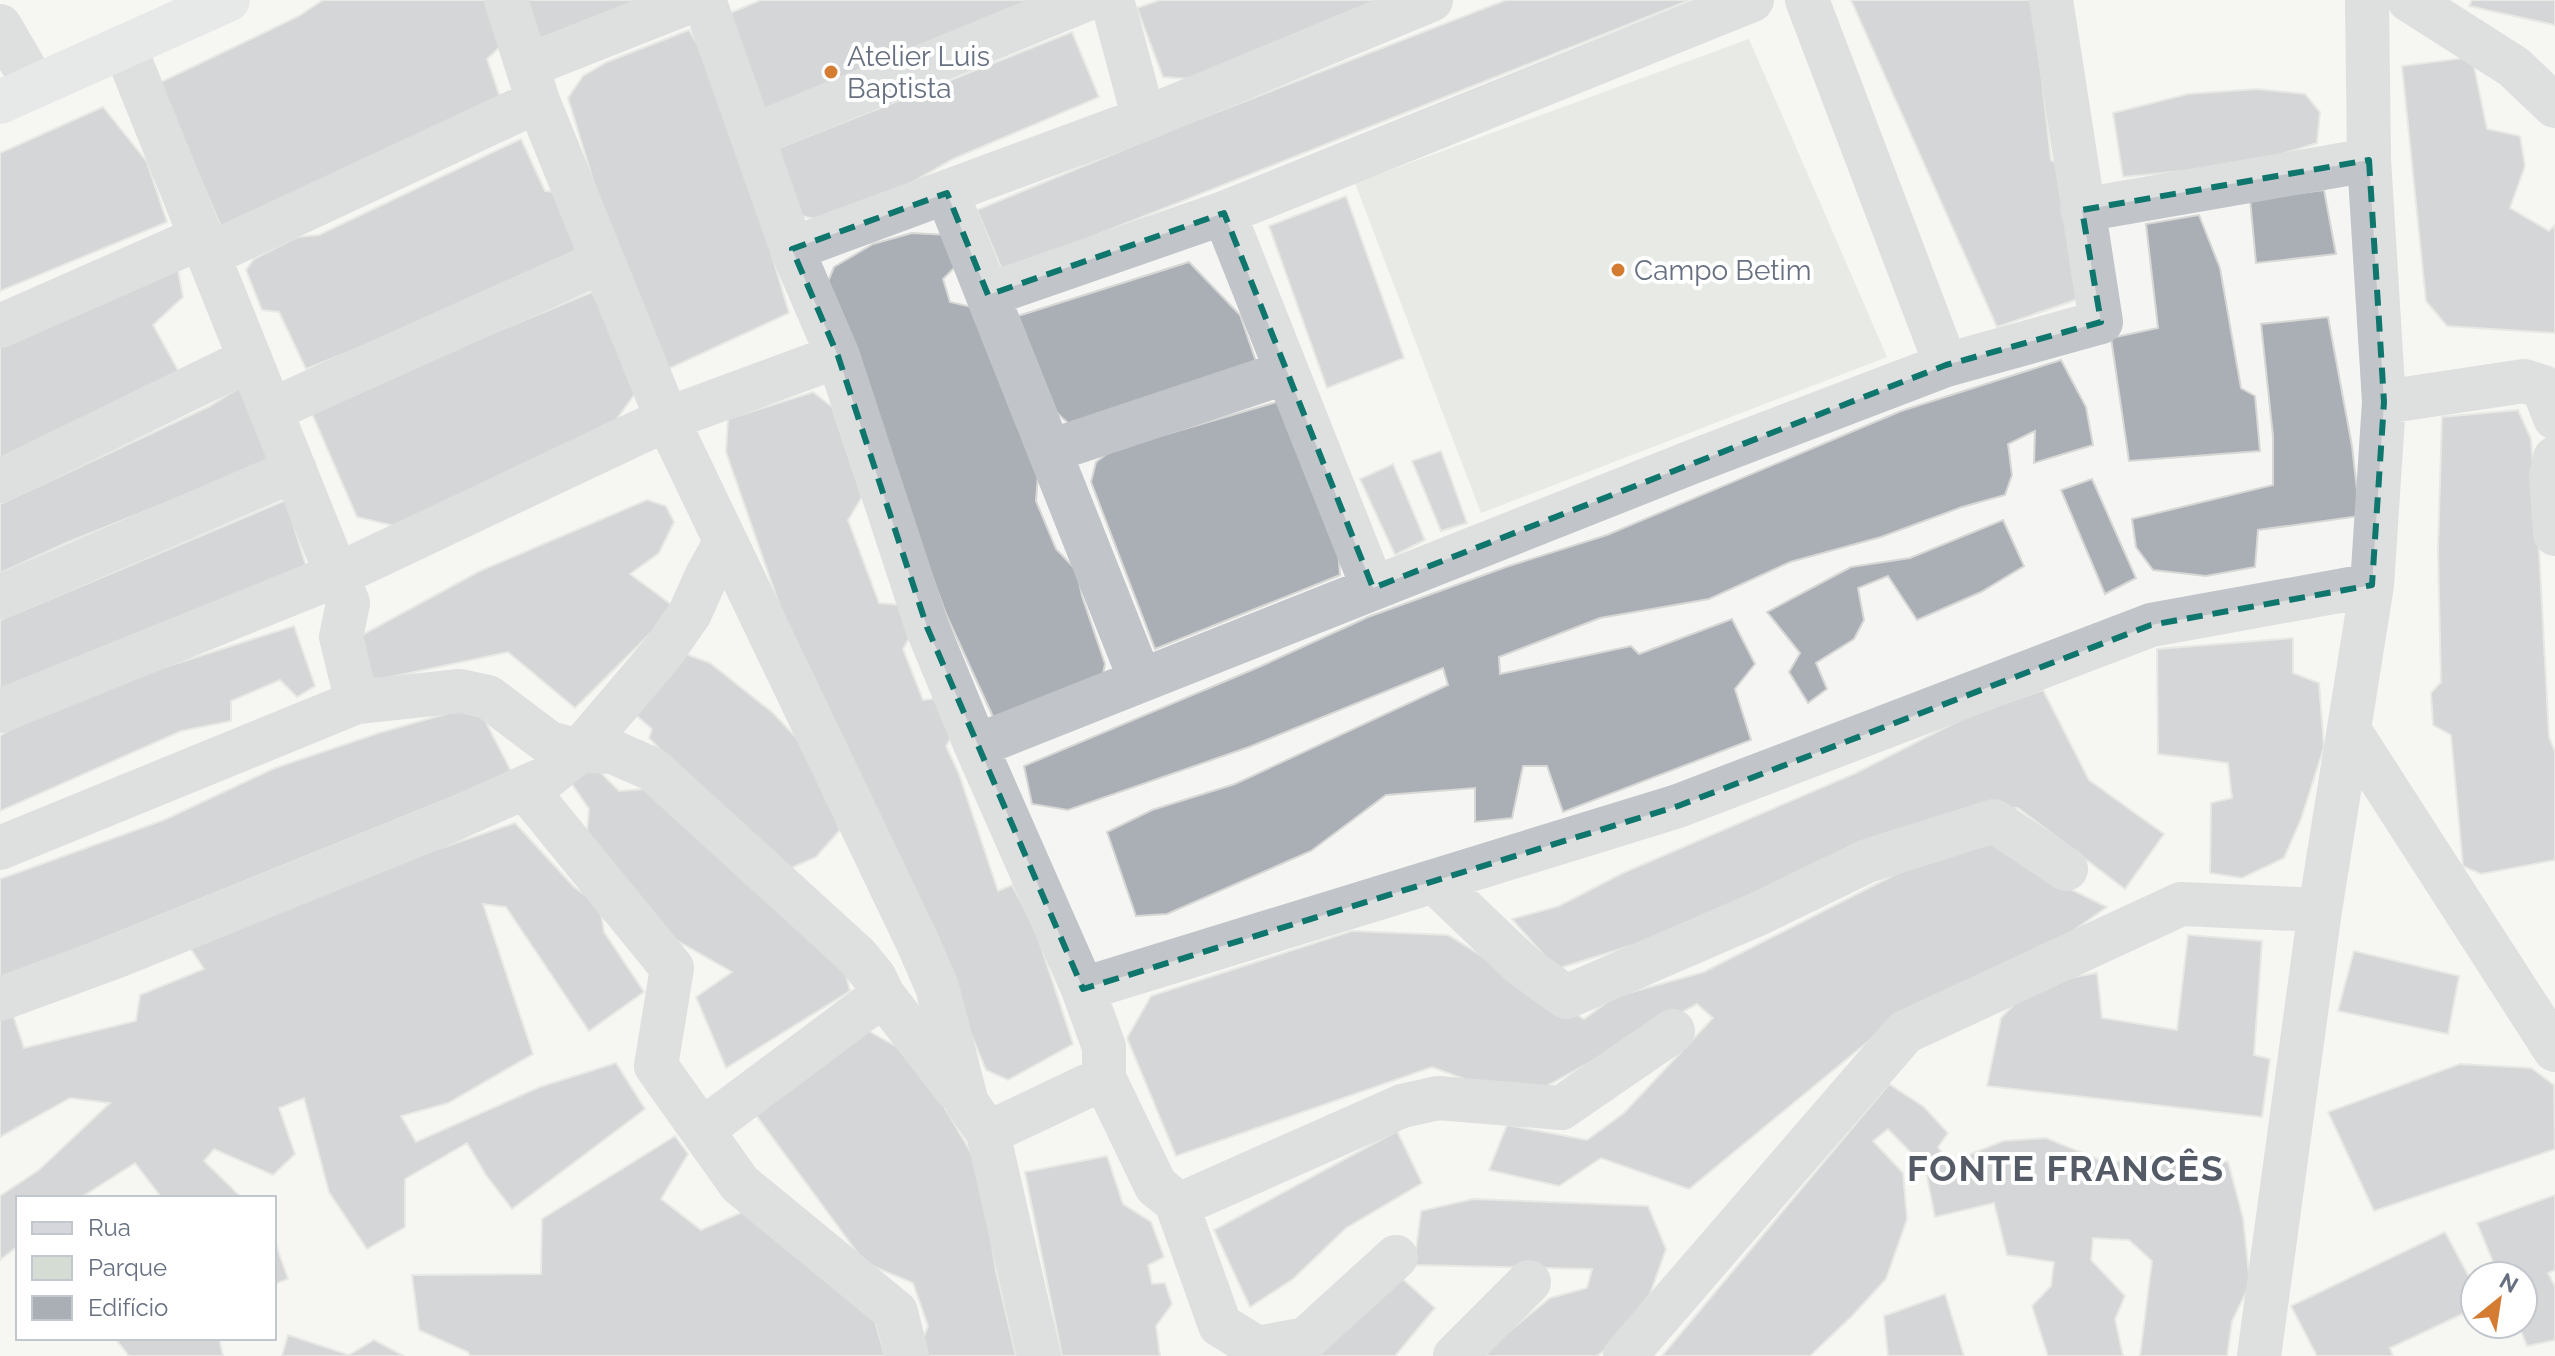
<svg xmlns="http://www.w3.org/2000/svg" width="2555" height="1356" font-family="Raleway,sans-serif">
<rect width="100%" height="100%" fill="#f5f6f3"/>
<path fill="#d5dcd4" d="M1749,39L1887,357L1481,513L1355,183Z"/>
<path fill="#aaafb6" stroke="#d7d7d5" stroke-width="2" d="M323,0H494L504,43L487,59L501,100L221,227L159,83L299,16Z
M519,0H669L534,40Z
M761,0H1050L763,116L725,15Z
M1160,0H1389L1190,79L1163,77L1137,8Z
M1506,0H1690L1003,272L977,210L1181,126Z
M1851,0H2033L2051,160L2062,166L2084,297L1997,327Z
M2472,0H2555V25L2469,6Z
M689,30L722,85L789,313L666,370L620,269L568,98L583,76L607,62Z
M1072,32L1099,97L953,159L904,187L819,220L802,216L776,149Z
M2472,57L2487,129L2520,136L2525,166L2510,208L2549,231L2555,225V333L2447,326L2426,301L2402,66Z
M2257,89L2305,94L2320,112L2317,143L2263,160L2214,168L2123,177L2113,113L2188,94Z
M103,107L147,162L167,222L0,291V153Z
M521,139L545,191L563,193L584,247L389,336L306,369L279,312L262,310L246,270L254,259L297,237L319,235Z
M2324,190L2336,254L2256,263L2250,199Z
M1346,196L1404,358L1327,388L1269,226Z
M2199,215L2220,268L2241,388L2255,396L2260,451L2129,461L2111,338L2158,328L2146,224Z
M912,233L948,235L956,266L943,279L950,302L976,308L1039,461L1036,501L1056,549L1077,571L1082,596L1105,664L1101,683L995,721L946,614L826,286L834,267L873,244Z
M1189,262L1240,315L1260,373L1069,424L1057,413L1018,316Z
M177,265L183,297L153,325L180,374L0,460V343Z
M592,292L631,364L634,395L616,420L399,527L357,517L310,409Z
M2328,317L2352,446L2360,516L2258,530L2255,567L2206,576L2153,570L2136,547L2132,519L2273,485V436L2261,324Z
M2061,360L2086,407L2093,445L2034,463L2035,431L2008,444L2012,475L2005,495L1962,507L1881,537L1790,562L1709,599L1600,618L1499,657L1500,674L1631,646L1639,654L1732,619L1755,664L1735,689L1751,740L1563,812L1547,766H1523L1512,818L1475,822V788L1386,795L1311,851L1167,914L1136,916L1107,832L1152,810L1235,784L1448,685L1443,668L1249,747L1068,810L1032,804L1024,766L1259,667L1368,617L1506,567L1607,535L1901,411Z
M248,382L278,458L66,543L0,573V504L210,406Z
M813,392L832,407L862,497L848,520L879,603L901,605L912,633L903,649L923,700L947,697L957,728L946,746L959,774L998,891L1012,885L1035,928L1073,1044L1008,1080L986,1070L921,914L793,644L726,452L728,419Z
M1287,399L1337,535L1340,575L1155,649L1091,482L1096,462L1112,450Z
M2518,410L2531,439L2537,512L2549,737L2555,752V860L2481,874L2463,866L2451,735L2433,725L2431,693L2441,682L2438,549L2442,417Z
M1441,451L1467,523L1441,531L1412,461Z
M1393,464L1425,540L1395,555L1360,479Z
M2092,479L2136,578L2105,594L2061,490Z
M286,500L309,576L0,698V620Z
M647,500L666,506L674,522L659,553L630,574L676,608L575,708L508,652L372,681L362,635L480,571Z
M2003,520L2024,566L1981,592L1917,620L1888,576L1858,588L1864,620L1854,639L1816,663L1827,689L1808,703L1789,672L1800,653L1767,612L1851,567L1910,558Z
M294,626L315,686L297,697L280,680L231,701V721L181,731L0,811V736L28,718L159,669Z
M2293,638V673L2319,683L2324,747L2301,819L2284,858L2242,878L2210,873L2211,803L2232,798L2228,763L2158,754L2157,649Z
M683,653L710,663L773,713L807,749L840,830L816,857L791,868L725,816L649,738L652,729L630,710Z
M2043,690L2089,780L2164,834L2125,889L2018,808L1976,809L1682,930L1556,969L1512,919L1559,906L1623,873L1856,773L1968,716Z
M477,705L512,773L0,980V879L164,820L275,768L379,733Z
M591,763L619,791L645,789L841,955L850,991L726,1068L696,997L732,972L662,932L586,842L589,809L572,784Z
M515,823L574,887L600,906L604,932L644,992L589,1031L506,907L483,904L533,1054L448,1103L401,1116L416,1142L540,1087L616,1063L645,1109L512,1209L486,1175L467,1143L405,1179V1227L367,1249L329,1192L304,1098L279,1108L295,1154L273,1175L214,1149L204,1161L242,1198H162L135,1163L80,1198H18V1246L0,1260V1196L39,1170L110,1103L70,1098L0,1137V1014L11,1009L24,1048L136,1021L140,995L204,969L187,943L426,853Z
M1986,840L2039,874L2107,907L2060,940L1899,1016L1689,1189L1601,1158L1559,1186L1489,1170L1507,1125L1587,1140L1624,1113L1713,1018L1697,1004L1521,1100L1432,1067L1176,1156L1127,1038L1151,996L1352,931L1448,935L1584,1019L1614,997L1704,972L1904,870Z
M2188,935L2262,941L2254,1055L2270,1059L2262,1117L1987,1086L2001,1018L2034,984L2097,973L2102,1018L2177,1030Z
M2354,951L2459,976L2448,1034L2338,1011Z
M856,1024L915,1057L980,1168L996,1271L1016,1356H924L921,1344L928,1326L913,1283L865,1263L750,1107Z
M2460,1064L2531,1068L2554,1085L2555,1149L2374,1211L2328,1112Z
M1889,1084L1924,1107L1948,1133L1938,1147L1949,1163L2003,1141L2046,1138L2107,1163L2156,1156L2228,1162L2243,1218L2250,1284L2232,1321L2227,1356H2140L2152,1261L2129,1240L2093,1238L2091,1260L2125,1296L2115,1319L2123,1356H2048L2032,1306L2051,1286L2054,1262L2007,1255L1994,1203L1935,1217L1925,1167L1888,1129L1873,1141L1903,1173L1907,1219L1886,1279L1852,1316L1810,1356H1662Z
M1397,1131L1422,1183L1346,1228L1293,1279L1250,1307L1214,1230Z
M675,1136L688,1154L661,1199L701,1230L745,1211L875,1321L885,1356H470L468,1352L419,1330L412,1275L541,1274L542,1219Z
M1107,1156L1123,1204L1151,1222L1164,1257L1148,1265L1152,1284L1165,1283L1172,1304L1156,1326L1160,1356H1062L1025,1172Z
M2555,1195V1270L2548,1273L2555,1287V1340L2527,1346L2518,1324H2523V1276H2499L2477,1223Z
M1473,1199L1648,1206L1666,1249L1650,1294L1606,1349L1597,1356H1479L1550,1298L1587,1288L1592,1269L1414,1265L1421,1211Z
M2445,1232L2475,1288V1308L2390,1348L2393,1356H2317L2291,1306Z
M274,1239L288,1279L274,1284Z
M1396,1273L1435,1308L1395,1356H1319Z
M1945,1294L1964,1356H1888L1884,1316Z
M288,1335L349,1355L374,1340L404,1356H282Z
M115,1338H219L223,1356H129Z"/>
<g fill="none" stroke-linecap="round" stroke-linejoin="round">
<path stroke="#c1c4c8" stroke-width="44" d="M506,0L538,101L667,419L917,941L937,987L967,1103L988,1133L1039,1356
M704,0L792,249L838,356L927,627L976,746L1083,989L1104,1047V1078L988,1133
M1112,0L1144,119
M1807,0L1946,365
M2409,0L2514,67L2555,106
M0,26L35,86
M125,48L348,603L341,637L357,702
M527,66L694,0
M752,136L1085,0
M947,193L1140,679
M2082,210L2369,160
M1224,213L1752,0
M792,249L1144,119L1431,0
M208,255L538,101
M988,295L1224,213L1373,588
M0,326L202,237
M2384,402L2524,381L2543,387L2555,418
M271,410L603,261
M1050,451L1287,372
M2555,458L2551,476L2555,534
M0,481L250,359
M0,597L295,470
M0,711L337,575L667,419L838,356
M2349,730L2555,1050
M976,746L1692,462L1946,365L2101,322L2051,0
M525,788L672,968L656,1066L740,1184L896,1312L907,1356
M0,848L357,702L460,691L488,697L549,743L579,751L613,752L652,769L857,956L875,978L883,995L956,1089
M1435,882L1522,965L1566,997L1760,913L1867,861L1994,821L2066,869
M1083,989L1678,806L2151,625L2372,585
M0,999L117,956L436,827L546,778L579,751L663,652L690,613L707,575L725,543
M1104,1078L1156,1186L1176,1202L1190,1200L1402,1106L1438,1098L1561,1108L1673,1031
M702,1130L883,995
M1176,1202L1220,1325L1257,1348L1306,1339L1396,1257
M1455,1356L1529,1282
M1625,1356L1905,1032L2181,904L2320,910
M2259,1356L2320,910L2372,585L2384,402L2369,160L2367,0"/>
<path stroke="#d5d7dc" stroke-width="44" d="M0,102L228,0"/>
</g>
<path d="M0 0H2555V1356H0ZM2369,160L2384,402L2372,585L2151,625L1678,806L1083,989L927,627L838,356L792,249L947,193L988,295L1224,213L1373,588L1946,365L2101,322L2082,210Z" fill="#f5f6f3" fill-opacity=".55" fill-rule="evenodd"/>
<path fill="none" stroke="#0f766e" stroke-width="6" stroke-dasharray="16 10" stroke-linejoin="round" d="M2369,160L2384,402L2372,585L2151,625L1678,806L1083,989L927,627L838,356L792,249L947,193L988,295L1224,213L1373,588L1946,365L2101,322L2082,210Z"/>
<g fill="#d57c33" stroke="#fff" stroke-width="3">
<circle cx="831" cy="72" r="8"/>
<circle cx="1618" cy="270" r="8"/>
</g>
<g text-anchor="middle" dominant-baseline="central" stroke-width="8" stroke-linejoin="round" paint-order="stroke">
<g font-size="28" fill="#677081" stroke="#fff" text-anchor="start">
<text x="847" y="56">Atelier Luis<tspan x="847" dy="32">Baptista</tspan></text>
<text x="1634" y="270">Campo Betim</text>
</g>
<g font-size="36" font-weight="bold" letter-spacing="2" fill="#545b67" stroke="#fff">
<text x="2066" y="1168">FONTE FRANCÊS</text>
</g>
</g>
<rect x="16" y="1196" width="260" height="144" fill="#ffffff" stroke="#c2c6cd" stroke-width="2"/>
<rect x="32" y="1222" width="40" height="12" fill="#d5d7dc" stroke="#c2c6cd" stroke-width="2"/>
<text x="88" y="1236" font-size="24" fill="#677081">Rua</text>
<rect x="32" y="1256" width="40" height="24" fill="#d5dcd4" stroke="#c2c6cd" stroke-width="2"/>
<text x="88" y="1276" font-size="24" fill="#677081">Parque</text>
<rect x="32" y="1296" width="40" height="24" fill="#aaafb6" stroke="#c2c6cd" stroke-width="2"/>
<text x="88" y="1316" font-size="24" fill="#677081">Edifício</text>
<g transform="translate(2499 1300) rotate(30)"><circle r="38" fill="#ffffff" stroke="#c2c6cd" stroke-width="2"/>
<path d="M0-6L14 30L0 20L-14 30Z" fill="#d57c33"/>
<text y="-12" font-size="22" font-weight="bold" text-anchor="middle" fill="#677081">N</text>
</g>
</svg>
